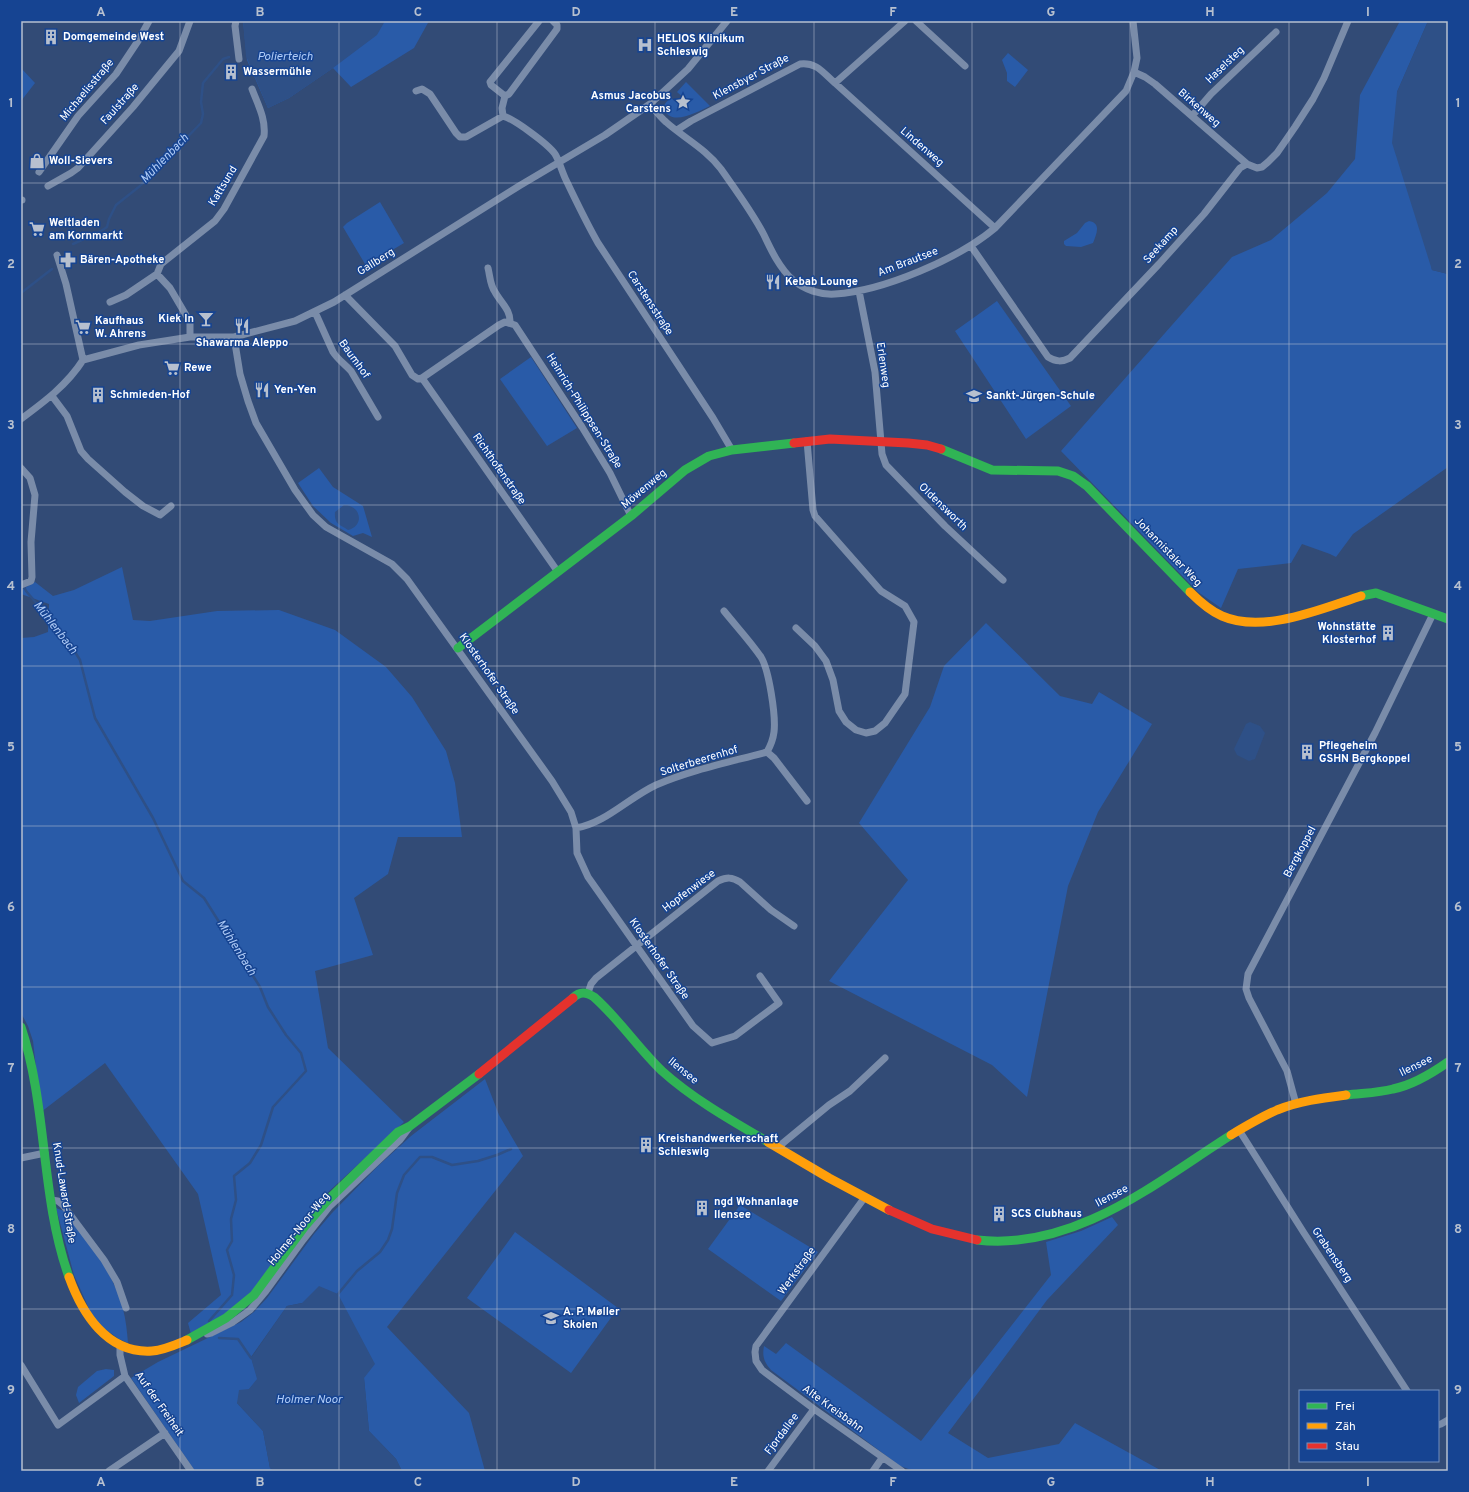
<svg xmlns="http://www.w3.org/2000/svg" width="1469" height="1492" font-family="Overpass,sans-serif">
<rect width="100%" height="100%" fill="#324b76"/>
<path fill="#295ba8" d="M243,21H429L414,48L351,87L333,68L289,98L268,108L247,60Z
M1400,21H1428L1397,92L1432,270L1448,274V467L1353,534L1336,557L1330,554L1302,544L1291,563L1238,569L1221,608L1198,592L1061,451L1232,257L1271,240L1327,193L1355,159L1360,95Z
M1008,53L1028,70L1015,87L1007,81V73L1002,60Z
M21,68L35,83L21,101Z
M686,82L710,106C699,111 673,126 665,111C662,105 667,101 671,98L681,106L686,100L677,92Z
M380,202L404,243L369,264H365L343,227L347,223Z
M1089,221C1102,223 1096,235 1093,243L1081,247L1066,246L1064,244V241L1077,233L1085,223Z
M997,301L1071,406L1026,439L955,331Z
M531,357L577,428L547,446L500,379Z
M319,468L333,487L363,506L372,537L363,533L353,536L331,523L313,506L298,483Z
M122,567L133,620L150,621L217,611L279,610L335,630L386,667L412,697L446,751L455,783L462,837H398L388,874L354,898L373,955L315,971L328,1048L404,1122L325,1195L300,1224L275,1261L243,1303L226,1316L191,1334L188,1323L221,1295L198,1194L105,1063L41,1112L33,1041L28,1026L21,1013V638L34,637L48,632L49,604L21,594V590L35,582L53,596L74,590Z
M986,623L1060,696L1092,704L1099,692L1152,724L1098,812L1068,886L1027,1097L992,1065L829,981L908,880L859,823L930,707L944,666Z
M485,1079L499,1115L523,1156L387,1327L469,1413L485,1471H402L396,1459L369,1431L364,1378L302,1303L287,1306L251,1357L258,1379L237,1403L263,1431L270,1468L275,1471H195L131,1378L158,1362L241,1322L254,1312L267,1298L314,1234L332,1213L378,1166L411,1136Z
M740,1205L818,1252L781,1301L708,1249Z
M56,1208L64,1211C87,1241 113,1271 123,1309C126,1320 127,1332 128,1343L119,1339L95,1322L74,1275Z
M1112,1217L1118,1225L1047,1300L948,1433L988,1458L1059,1444L1075,1423L1162,1471H914L900,1466L771,1370C764,1362 762,1356 764,1346L776,1354L786,1343L921,1441L1051,1275L1046,1242L1081,1231Z
M515,1232L618,1308L571,1373L467,1298Z
M106,1369L114,1370V1376L79,1403L76,1395L78,1387L97,1371Z"/>
<path fill="#2e5087" d="M243,21H385L377,35L333,68L289,98L268,108L246,56Z
M1428,21H1448V274L1432,270L1392,143L1397,92Z
M344,505C361,505 365,526 348,530C339,524 334,524 335,512Z
M1250,722L1260,726L1265,733L1255,759L1249,761L1237,755L1234,749L1246,724Z
M319,1286L338,1294L375,1364L364,1378L369,1431L396,1459L402,1471H275L270,1468L263,1431L237,1403L239,1390L249,1389L257,1379L251,1358L287,1306L302,1303Z"/>
<g fill="none" stroke-linecap="round" stroke-linejoin="round">
<path stroke="#2e5087" stroke-width="2.5" d="M73,244L101,231L107,227L109,219L116,205L140,186L201,123L203,114L201,102L203,83L223,59L229,57
M21,293L52,269
M21,580L26,591L67,639L80,660L95,718L153,818L183,881L204,898L260,987L268,1007L286,1035L301,1053L306,1071L273,1107L261,1145L250,1163L234,1176L236,1200L231,1219L232,1241L227,1250L234,1275L232,1295L209,1321
M338,1294L357,1271L380,1252L388,1240L392,1229L397,1193L404,1175L420,1157H432L452,1165L478,1161L497,1155L511,1149
M219,1338L238,1339L251,1358"/>
<path stroke="#7a8ca9" stroke-width="7" d="M236,21L235,26L239,59
M916,21L965,66
M1134,72L1145,77L1155,84L1247,164
M835,83L995,228
M416,91L422,89L430,94L456,133L460,137H466L503,116C514,119 548,144 555,154C559,160 562,172 566,180C576,201 586,222 598,243L713,418L732,450
M505,96L491,85L490,82L539,21
M650,104C655,110 660,117 666,122C684,138 706,149 721,169C735,189 753,213 764,235C771,250 780,269 793,280C804,290 821,295 835,294C883,291 958,259 995,228L1126,91L1134,72L1137,58L1133,21
M503,116L502,108L505,96L509,94L557,29V25L553,21
M1192,116L1211,94L1276,32
M677,130L691,121L800,64C817,62 823,73 835,83L905,21
M39,172L78,116L116,74L138,41L149,21
M48,186L71,173L78,168L133,107L179,51L190,21
M21,200H22
M971,246L1048,357C1056,362 1062,362 1070,358L1159,264L1204,214L1240,168L1247,164L1257,168L1262,167L1268,162L1277,153L1295,127L1313,99L1324,78L1348,21
M57,255L66,284L83,360
M488,268C490,276 490,285 495,292C501,303 511,310 510,323
M157,274L170,288L190,322V337
M859,291L875,372L882,454L886,465L945,526L1003,580
M345,295L395,346L412,375L418,379L422,378L499,325L505,322L515,325L582,427L610,473L631,516
M110,302L126,295L157,274L161,264L215,221L224,209L264,136C266,119 258,105 252,89
M315,312L333,352C338,360 345,364 351,371L378,417
M234,337L240,374L248,401L256,423L295,490L313,515L326,527L392,564L407,579L552,781L571,812L576,828L577,853L588,877L693,1026L712,1043L735,1036L779,1003L760,976
M83,360L139,345L190,337H234L295,321L334,302L519,186L605,135L650,104L688,69L727,21
M422,378L558,572
M52,396L67,416L81,451L88,459L125,492L143,506L160,515L171,506
M21,419C44,402 67,385 83,360
M21,468L30,478L35,495L31,542L32,577L31,581L21,585
M724,611C736,626 750,641 761,657C769,670 776,716 774,732C773,740 771,745 767,752
M796,628L815,646L826,661L833,680L839,711L846,722L856,730L866,733L875,731L885,723L905,694L914,622L905,606L881,591L815,516L813,510L807,441
M576,828C606,823 628,798 656,785C691,770 730,762 767,752L774,758L807,801
M588,993L591,984L596,978L718,881C727,877 732,877 740,882L771,910L794,926
M1296,1104L1287,1071L1249,998L1246,989L1248,974L1375,733L1433,614
M1239,1130L1304,1233L1407,1391
M779,1149L783,1143L829,1105L850,1091L885,1058
M21,1158L45,1153
M865,1197L756,1346L755,1352L756,1361L762,1370L814,1409L902,1471
M51,1200L58,1201L63,1205L104,1260L117,1282L126,1308
M207,1334L211,1333L233,1322L250,1310L266,1291L303,1240L329,1207L400,1140L409,1128
M120,1345V1355L125,1376L191,1471
M21,1365L58,1425L125,1376
M1438,1425L1441,1424L1448,1420
M109,1471L165,1433
M768,1471L814,1409
M873,1471L882,1458"/>
<path stroke="#30b455" stroke-width="9" d="M941,449L992,470L1058,471L1073,476L1087,486L1190,592
M1361,596L1376,593L1448,619
M458,648L631,516L685,470L709,456L732,450L794,443
M573,998C580,991 586,992 594,997C619,1019 638,1048 662,1071C693,1099 732,1121 768,1142
M21,1027C48,1108 40,1196 69,1277
M1346,1095C1362,1093 1378,1093 1393,1089C1413,1085 1431,1074 1448,1062
M977,1240C1074,1251 1154,1184 1231,1135
M187,1340L226,1318L254,1295L305,1226L326,1202L398,1132L410,1126L479,1074"/>
<path stroke="#ff9f0a" stroke-width="9" d="M1190,592C1199,601 1210,611 1222,616C1263,634 1321,609 1361,596
M1231,1135C1246,1126 1261,1117 1277,1110C1299,1101 1323,1098 1346,1095
M768,1142L829,1178L889,1210
M69,1277C82,1313 107,1354 152,1351C164,1350 175,1345 187,1340"/>
<path stroke="#e5322d" stroke-width="9" d="M794,443L830,439L908,443L927,445L941,449
M479,1074L573,998
M889,1210L932,1229L977,1240"/>
</g>
<path fill="none" stroke="#b7c0cf" stroke-width="1" stroke-opacity="0.55" d="M180,21V1471M339,21V1471M497,21V1471M655,21V1471M814,21V1471M972,21V1471M1130,21V1471M1289,21V1471M21,183H1448M21,344H1448M21,505H1448M21,666H1448M21,826H1448M21,987H1448M21,1148H1448M21,1309H1448"/>
<defs>
<symbol id="building-bare" viewBox="-9 -9 18 18"><path d="M-4-6H4V6H1V3H-1V6H-4ZM-2.5-4.3h1.7v1.8h-1.7ZM.8-4.3h1.7v1.8H.8ZM-2.5-1h1.7V.8h-1.7ZM.8-1h1.7V.8H.8Z" fill="#b7c0cf" stroke="#164492" stroke-width="2.5" paint-order="stroke"/></symbol>
<symbol id="hospital-bare" viewBox="-9 -9 18 18"><path d="M-5-5h3v3.5h4V-5h3V5h-3V1.5h-4V5h-3Z" fill="#b7c0cf" stroke="#164492" stroke-width="2.5" paint-order="stroke"/></symbol>
<symbol id="sight-bare" viewBox="-9 -9 18 18"><path d="M0-6L1.8-2.2L6-1.7L2.9 1.2L3.7 5.4L0 3.3L-3.7 5.4L-2.9 1.2L-6-1.7L-1.8-2.2Z" fill="#b7c0cf" stroke="#164492" stroke-width="2.5" paint-order="stroke"/></symbol>
<symbol id="shop-bare" viewBox="-9 -9 18 18"><path d="M-5-2.5h2.3a2.7 3.5 0 0 1 5.4 0H5L5.5 6h-11ZM-1.5-2.5h3a1.5 2.3 0 0 0-3 0Z" fill="#b7c0cf" stroke="#164492" stroke-width="2.5" paint-order="stroke"/></symbol>
<symbol id="supermarket-bare" viewBox="-9 -9 18 18"><path d="M-6-5.5h2.5l.6 2H6L4.5 2H-2.5L-4.4-4H-6ZM-1.5 3.2a1.3 1.3 0 1 0 .1 0ZM3 3.2a1.3 1.3 0 1 0 .1 0Z" fill="#b7c0cf" stroke="#164492" stroke-width="2.5" paint-order="stroke"/></symbol>
<symbol id="pharmacy-bare" viewBox="-9 -9 18 18"><path d="M-2-6h4v4h4v4h-4v4h-4v-4h-4v-4h4Z" fill="#b7c0cf" stroke="#164492" stroke-width="2.5" paint-order="stroke"/></symbol>
<symbol id="restaurant-bare" viewBox="-9 -9 18 18"><path d="M-5-6h1v4h1v-4h1v4h1v-4h1v5L-1.5 .5V6h-2V.5L-5-1ZM5-6V6H3V1.5H1.5Q1.5-4 5-6Z" fill="#b7c0cf" stroke="#164492" stroke-width="2.5" paint-order="stroke"/></symbol>
<symbol id="bar-bare" viewBox="-9 -9 18 18"><path d="M-6-5H6L.8 .8V4.5H3.5V6h-7V4.5H-.8V.8Z" fill="#b7c0cf" stroke="#164492" stroke-width="2.5" paint-order="stroke"/></symbol>
<symbol id="school-bare" viewBox="-9 -9 18 18"><path d="M0-5L7-2L0 1L-7-2ZM-4 1L0 2.5L4 1V4Q0 6-4 4Z" fill="#b7c0cf" stroke="#164492" stroke-width="2.5" paint-order="stroke"/></symbol>
</defs>
<g fill-rule="evenodd">
<use href="#building-bare" x="40" y="26" width="22" height="22"/>
<use href="#hospital-bare" x="634" y="34" width="22" height="22"/>
<use href="#building-bare" x="220" y="61" width="22" height="22"/>
<use href="#sight-bare" x="672" y="91" width="22" height="22"/>
<use href="#shop-bare" x="26" y="150" width="22" height="22"/>
<use href="#supermarket-bare" x="26" y="218" width="22" height="22"/>
<use href="#pharmacy-bare" x="57" y="249" width="22" height="22"/>
<use href="#restaurant-bare" x="762" y="271" width="22" height="22"/>
<use href="#bar-bare" x="195" y="308" width="22" height="22"/>
<use href="#restaurant-bare" x="231" y="315" width="22" height="22"/>
<use href="#supermarket-bare" x="72" y="316" width="22" height="22"/>
<use href="#supermarket-bare" x="161" y="357" width="22" height="22"/>
<use href="#restaurant-bare" x="251" y="379" width="22" height="22"/>
<use href="#building-bare" x="87" y="384" width="22" height="22"/>
<use href="#school-bare" x="963" y="385" width="22" height="22"/>
<use href="#building-bare" x="1377" y="622" width="22" height="22"/>
<use href="#building-bare" x="1296" y="741" width="22" height="22"/>
<use href="#building-bare" x="635" y="1134" width="22" height="22"/>
<use href="#building-bare" x="691" y="1197" width="22" height="22"/>
<use href="#building-bare" x="988" y="1203" width="22" height="22"/>
<use href="#school-bare" x="540" y="1307" width="22" height="22"/>
</g>
<g text-anchor="middle" dominant-baseline="central" stroke-width="3" stroke-linejoin="round" paint-order="stroke">
<g font-size="11" font-weight="bold" fill="#fff" stroke="#164492" text-anchor="start">
<text x="63" y="37">Domgemeinde West</text>
<text x="657" y="39">HELIOS Klinikum<tspan x="657" dy="13">Schleswig</tspan></text>
<text x="243" y="72">Wassermühle</text>
<text x="671" y="96" text-anchor="end">Asmus Jacobus<tspan x="671" dy="13">Carstens</tspan></text>
<text x="49" y="161">Woll-Sievers</text>
<text x="49" y="223">Weltladen<tspan x="49" dy="13">am Kornmarkt</tspan></text>
<text x="80" y="260">Bären-Apotheke</text>
<text x="785" y="282">Kebab Lounge</text>
<text x="194" y="319" text-anchor="end">Kiek In</text>
<text x="95" y="321">Kaufhaus<tspan x="95" dy="13">W. Ahrens</tspan></text>
<text x="242" y="343" text-anchor="middle">Shawarma Aleppo</text>
<text x="184" y="368">Rewe</text>
<text x="274" y="390">Yen-Yen</text>
<text x="110" y="395">Schmieden-Hof</text>
<text x="986" y="396">Sankt-Jürgen-Schule</text>
<text x="1376" y="627" text-anchor="end">Wohnstätte<tspan x="1376" dy="13">Klosterhof</tspan></text>
<text x="1319" y="746">Pflegeheim<tspan x="1319" dy="13">GSHN Bergkoppel</tspan></text>
<text x="658" y="1139">Kreishandwerkerschaft<tspan x="658" dy="13">Schleswig</tspan></text>
<text x="714" y="1202">ngd Wohnanlage<tspan x="714" dy="13">Ilensee</tspan></text>
<text x="1011" y="1214">SCS Clubhaus</text>
<text x="563" y="1312">A. P. Møller<tspan x="563" dy="13">Skolen</tspan></text>
</g>
<g font-size="11" fill="#fff" stroke="#164492">
<text transform="translate(1225 65) rotate(-44)">Haselsteg</text>
<text transform="translate(751 77) rotate(-28)">Klensbyer Straße</text>
<text transform="translate(87 90) rotate(-50)">Michaelisstraße</text>
<text transform="translate(120 104) rotate(-48)">Faulstraße</text>
<text transform="translate(1199 108) rotate(41)">Birkenweg</text>
<text transform="translate(922 147) rotate(41)">Lindenweg</text>
<text transform="translate(223 186) rotate(-59)">Kattsund</text>
<text transform="translate(1161 245) rotate(-48)">Seekamp</text>
<text transform="translate(376 262) rotate(-32)">Gallberg</text>
<text transform="translate(908 262) rotate(-21)">Am Brautsee</text>
<text transform="translate(650 303) rotate(57)">Carstensstraße</text>
<text transform="translate(354 359) rotate(54)">Baumhof</text>
<text transform="translate(883 365) rotate(82)">Erlenweg</text>
<text transform="translate(584 411) rotate(58)">Heinrich-Philippsen-Straße</text>
<text transform="translate(499 469) rotate(55)">Richthofenstraße</text>
<text transform="translate(644 489) rotate(-40)">Möwenweg</text>
<text transform="translate(943 507) rotate(44)">Oldensworth</text>
<text transform="translate(1168 552) rotate(46)">Johannistaler Weg</text>
<text transform="translate(489 674) rotate(55)">Klosterhofer Straße</text>
<text transform="translate(699 761) rotate(-17)">Solterbeerenhof</text>
<text transform="translate(1300 852) rotate(-62)">Bergkoppel</text>
<text transform="translate(689 891) rotate(-37)">Hopfenwiese</text>
<text transform="translate(659 959) rotate(55)">Klosterhofer Straße</text>
<text transform="translate(1416 1066) rotate(-26)">Ilensee</text>
<text transform="translate(683 1071) rotate(39)">Ilensee</text>
<text transform="translate(64 1193) rotate(81)">Knud-Laward-Straße</text>
<text transform="translate(1112 1196) rotate(-28)">Ilensee</text>
<text transform="translate(299 1229) rotate(-51)">Holmer-Noor-Weg</text>
<text transform="translate(1332 1255) rotate(56)">Grabensberg</text>
<text transform="translate(797 1271) rotate(-54)">Werkstraße</text>
<text transform="translate(159 1404) rotate(55)">Auf der Freiheit</text>
<text transform="translate(833 1409) rotate(36)">Alte Kreisbahn</text>
<text transform="translate(782 1434) rotate(-53)">Fjordallee</text>
</g>
<g font-size="12" font-style="italic" fill="#b0ccf7" stroke="#164492">
<text x="285" y="57">Polierteich</text>
<text transform="translate(165 159) rotate(-46)">Mühlenbach</text>
<text transform="translate(55 628) rotate(52)">Mühlenbach</text>
<text transform="translate(236 948) rotate(58)">Mühlenbach</text>
<text x="309" y="1400">Holmer Noor</text>
</g>
</g>
<rect width="1469" height="1492" fill="none" stroke="#164492" stroke-width="44"/>
<rect x="1299" y="1390" width="140" height="72" fill="#164492" stroke="#738fbe"/>
<rect x="1307" y="1403" width="20" height="6" fill="#30b455" stroke="#738fbe"/>
<text x="1335" y="1410" font-size="12" fill="#ffffff">Frei</text>
<rect x="1307" y="1423" width="20" height="6" fill="#ff9f0a" stroke="#738fbe"/>
<text x="1335" y="1430" font-size="12" fill="#ffffff">Zäh</text>
<rect x="1307" y="1443" width="20" height="6" fill="#e5322d" stroke="#738fbe"/>
<text x="1335" y="1450" font-size="12" fill="#ffffff">Stau</text>
<rect x="22" y="22" width="1425" height="1448" fill="none" stroke="#b7c0cf" stroke-width="1.5"/>
<g font-size="13" text-anchor="middle" font-weight="bold" fill="#b7c0cf">
<text x="101" y="16">A</text>
<text x="260" y="16">B</text>
<text x="418" y="16">C</text>
<text x="576" y="16">D</text>
<text x="734" y="16">E</text>
<text x="893" y="16">F</text>
<text x="1051" y="16">G</text>
<text x="1210" y="16">H</text>
<text x="1368" y="16">I</text>
<text x="11" y="107">1</text>
<text x="1458" y="107">1</text>
<text x="11" y="268">2</text>
<text x="1458" y="268">2</text>
<text x="11" y="429">3</text>
<text x="1458" y="429">3</text>
<text x="11" y="590">4</text>
<text x="1458" y="590">4</text>
<text x="11" y="751">5</text>
<text x="1458" y="751">5</text>
<text x="11" y="911">6</text>
<text x="1458" y="911">6</text>
<text x="11" y="1072">7</text>
<text x="1458" y="1072">7</text>
<text x="11" y="1233">8</text>
<text x="1458" y="1233">8</text>
<text x="11" y="1394">9</text>
<text x="1458" y="1394">9</text>
<text x="101" y="1486">A</text>
<text x="260" y="1486">B</text>
<text x="418" y="1486">C</text>
<text x="576" y="1486">D</text>
<text x="734" y="1486">E</text>
<text x="893" y="1486">F</text>
<text x="1051" y="1486">G</text>
<text x="1210" y="1486">H</text>
<text x="1368" y="1486">I</text>
</g>
</svg>
